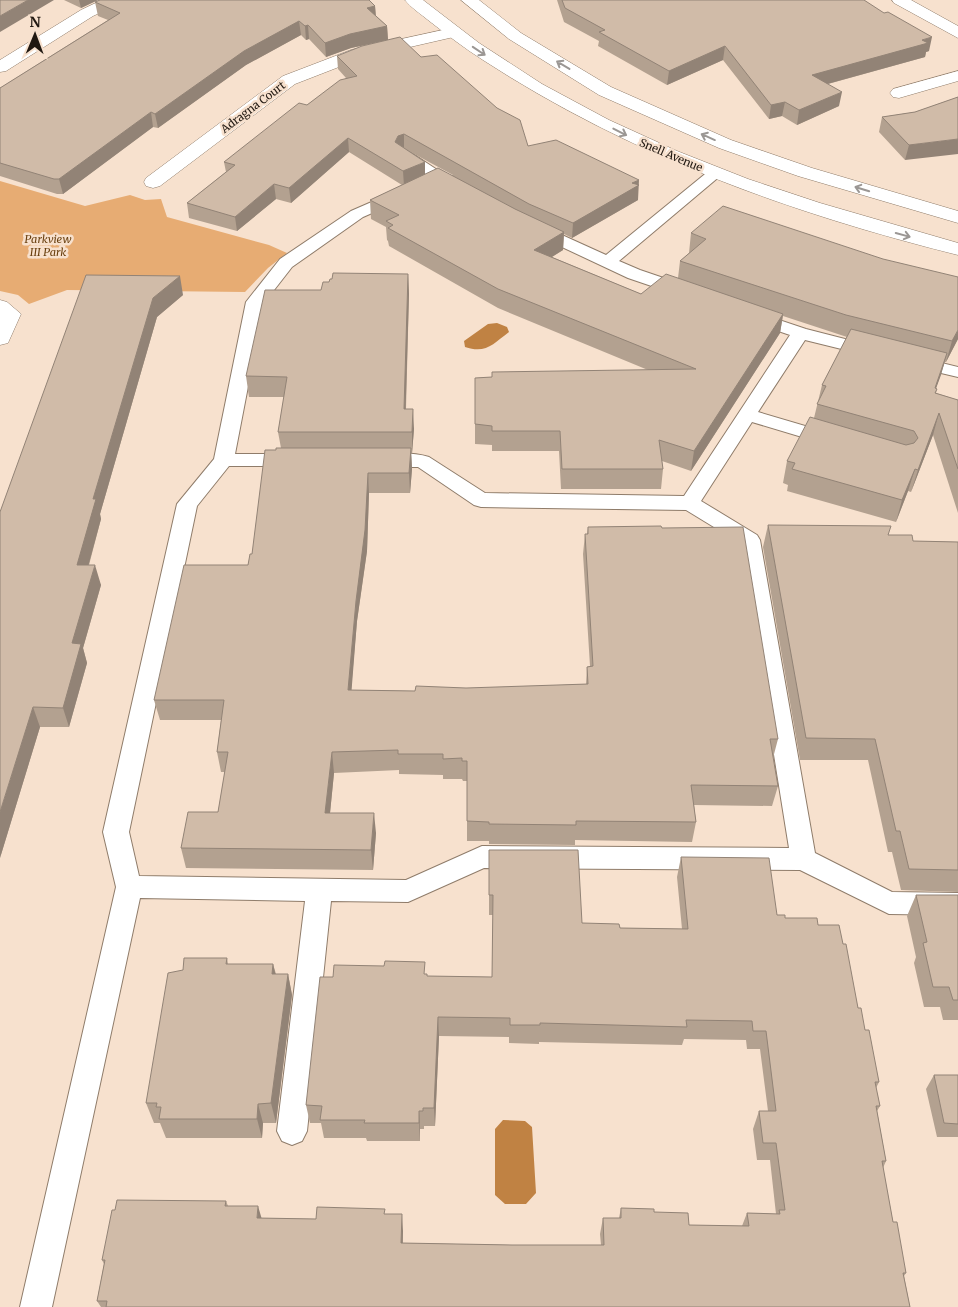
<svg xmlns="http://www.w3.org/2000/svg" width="958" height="1307" font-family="Merriweather,serif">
<rect width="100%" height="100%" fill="#f7e1ce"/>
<path fill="#e7ac73" d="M0,181L85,206L130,195L145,200L161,199L167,217L269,245L287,253L268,268L245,292L67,290L29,304L18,295L0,291Z"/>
<path fill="#c08243" d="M497,323L507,327L509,332C493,344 486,354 465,347L464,341L488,324Z
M503,1120L525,1121L532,1127L536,1193L526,1204H505L495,1195V1129Z"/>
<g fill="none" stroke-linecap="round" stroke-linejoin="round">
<defs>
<path id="service" d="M405,150L410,152L445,175L448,178L445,181L363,217L292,267L264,303L235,454H296L303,456L306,460L303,464L296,466H229L197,506L129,832L139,876L406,880L482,846L789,848L740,543L686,510L481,507L474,505L418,467H380L373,465L370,461L373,457C389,452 413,452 429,457L485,493L684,496L790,335L746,320L743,316L746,312L752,311L806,329L880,348L883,352L880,356L874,357L805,340L758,412L839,436L842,440L839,444L832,446L752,422L701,501L757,535L760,540L815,853L892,892L958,893V915L889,914L800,870L484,868L408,902L331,901L307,1131L302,1141L292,1145L282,1141L277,1131L305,901L140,898L52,1307H20L116,887L103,832L177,504L214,459L246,302L280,259L351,211L429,177L400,158L397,155L400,152Z
M715,168L720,170L723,173L720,176L619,261L640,270L690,287L693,291L690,295L684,296L678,295L628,278L530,232L528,229L530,226H542L606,255L710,170Z
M913,356L958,367V377L907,365L904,361L907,357Z"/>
<path id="minor" d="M102,0H123L121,3L93,16L6,71L0,72V60L81,10Z
M892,0H911L958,26V38L894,3Z
M452,28L458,30L460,33L458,36L362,58L295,84L160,186L153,188L146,186L144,182L146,178L283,76L351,50Z
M958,71V81L899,98L893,97L890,93L893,89Z
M0,300L7,302L21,314L8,343L0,345Z"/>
<path id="secondary" d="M405,0H423L479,43L542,84L609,120L677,151L748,179L820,203L958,243V255C790,213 629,155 483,60C464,48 446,34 428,20C421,14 411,8 405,0Z
M461,0H479L521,33L611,87L731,140L812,168L958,211V223L798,176L719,148L599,95L509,39Z"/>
</defs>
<use href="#service" stroke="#8f7c6a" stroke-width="2"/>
<use href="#minor" stroke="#8f7c6a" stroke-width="1"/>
<use href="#secondary" stroke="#8f7c6a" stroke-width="1"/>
<use href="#service" fill="#fff" fill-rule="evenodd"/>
<use href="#minor" fill="#fff" fill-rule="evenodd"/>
<use href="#secondary" fill="#fff" fill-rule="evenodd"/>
</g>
<path fill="#b3a190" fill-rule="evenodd" d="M64,0H98L81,8Z
M557,0H864L929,51L926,52L925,57L828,84L839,106L797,125L782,116L769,119L723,60L667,85L598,46L599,41L564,22Z
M95,2L375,6L376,16L387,26L388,40L351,48L326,57L309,39L306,40L301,35L246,65L158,128L153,127L63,194H57L0,176V88L108,20L98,16Z
M337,56L421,57L528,146L638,185V200L572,238L564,234L563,250L552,257L641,294L678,278L680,261L689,253L691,233L958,339L946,362H945L936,388L937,389L936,393L958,400V513L933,435L911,492L908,491L896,522L787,491L788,485L783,483L787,461L814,418L822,385L847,337L783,316L780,333L691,471L662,461L663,469L661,489H561L559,451H492V445L475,444V378L648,370L498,308L389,246L388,241L387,240L386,227L371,219L370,200L402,185L349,152L291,203L276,199L237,231L189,218L187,203L226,172L224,162L346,78L338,69ZM405,149L453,175L425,174Z
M958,97L905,160L879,132L882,117L915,112Z
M408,274L409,294L406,409L414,429L412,453H411L412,469L410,493H369L367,551L357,621L351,690L415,691L586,684L587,667L590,666L583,554L585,534H587L588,527L662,528L778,739L773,758L778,786L772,806L694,805L696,822L692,842L575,840V845L489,844V841H467V781H463L462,779H443V775L399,774V770L334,773L330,813L376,833L373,870L186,868L181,848L218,812L225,772H221L217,752L221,720H160L154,700L248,565L252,554L276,450L281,448L278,432L284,397H249L246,376L321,290Z
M86,275L183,295L157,317L100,514L101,519L89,565L101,585L83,648L87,663L69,727H40L0,858Z
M768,525L889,535L913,541L958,542V892L901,890L892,852H888L868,760H800L763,547Z
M489,850L582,923L620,928L682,929L677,877L681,857L777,915L785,918L818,925L843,944L858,1008L865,1030L879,1082L876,1088L880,1106L877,1111L886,1161L883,1168L893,1222L906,1273L904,1276L910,1307H101L97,1301L104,1264L102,1260L226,1201L228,1206L261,1218L316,1219L385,1214L403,1231V1243L512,1245H601L600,1234L603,1218H619L621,1208L654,1212L689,1225L742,1226L747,1213L776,1214L770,1160H757L753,1129L759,1111H768L760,1049H747L746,1040L684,1039L682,1045L539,1042V1044L509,1043V1037L439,1036L435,1126H424V1129H420V1141H367L366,1138H324L321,1123H310L306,1105L333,977L425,974L427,976L492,977L493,915H489Z
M916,895H958V1020H943L940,1007H924L914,963L916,957L907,916Z
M227,958L228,964H273L276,974H288L292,995L276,1123H263L262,1138H166L160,1123H154L146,1103L183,970Z
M934,1075H958V1137H937L926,1089Z"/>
<path fill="#928376" d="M28,0H54L0,32V16Z
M79,0H98L81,8Z
M375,6L376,20L367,8Z
M299,21L301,35L246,65L158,128L155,114L244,51Z
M308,25L309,39L306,40L305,26Z
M387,26L388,40L351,48L326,57L325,43L350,34Z
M932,37L929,51L926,52L925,57L809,89L812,75Z
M725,46L723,60L667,85L669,71Z
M842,92L839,106L797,125L799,110Z
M785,102L782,116L769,119L771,105Z
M151,112L153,127L63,194L59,179Z
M404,134V148L395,142L398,136Z
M348,138L349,152L291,203L289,188Z
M958,139V154L905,160L909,145Z
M425,162V177L404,186L403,171Z
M639,180L638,200L572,238L573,223L632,183Z
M274,184L276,199L237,231L235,217Z
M564,232L563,250L534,268V250Z
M408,274L409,294L405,429L404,409Z
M180,276L183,295L157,317L100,514L101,519L83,585L77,565L93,499L153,298Z
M783,314L780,333L691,471L694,451Z
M958,330V339L946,362L952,341Z
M947,353L941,375L928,410L935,388Z
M413,409L414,429L412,453V432Z
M939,413L933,435L911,492L918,470Z
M411,448L412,469L410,493L409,473Z
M915,469L908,491L896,522L902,500Z
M368,473L369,493L367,551L357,621L350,710L348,690Z
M95,565L101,585L83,648L87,663L69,727L63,708L72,643Z
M33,707L40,727L0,858V812Z
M332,752L334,773L328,833L325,813Z
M374,813L376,833L373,870L371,850Z
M273,964L278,985L272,974Z
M288,974L292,995L276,1123L271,1103Z
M438,1017L439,1036L435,1126L434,1108Z
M258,1104L263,1123L262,1138L257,1119Z
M419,1111L420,1129V1141L419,1123Z
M258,1206L263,1223L257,1218Z
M402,1214L403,1231L402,1259L401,1243Z"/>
<path fill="#d0bba8" stroke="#928376" d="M0,0H28L0,16Z
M100,0H369L375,6L367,8L387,26L350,34L325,43L308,25L305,26L299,21L244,51L155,114L151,112L59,179H54L0,163V88L120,13L95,2Z
M562,0H864L884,13L888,12L932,37L922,40L928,43L812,75L842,92L799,110L785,102L771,105L725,46L669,71L599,32L605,30L565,8Z
M400,37L421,57L437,55L497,108L520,120L528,146L556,140L639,180L632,183L639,185L573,223L529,204L404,134L398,136L395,142L425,162L403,171L348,138L289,188L274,184L235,217L187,203L235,165L224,162L299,103L307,105L340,80L357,76L337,56L362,46Z
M958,97V139L909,145L882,117L915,112Z
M438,168L515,209L564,232L534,250L641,294L666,274L783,314L694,451L659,440L663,469H562L560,431H492V426L475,424V378L492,377V372L696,369L498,289L388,228L393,225L386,221L399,215L370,200Z
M723,206L883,259L958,277V330L952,341L846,315L680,261L706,239L691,233Z
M333,273L408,274L404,409H413L412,432H278L287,377L246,376L265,290H321L323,282H329L330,279H332Z
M86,275L180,276L153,298L93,499H96L77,565H95L72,643L81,644L63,708L33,707L0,812V512Z
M851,329L947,353L935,388L937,389L935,393L958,400V469L939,413L918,470L915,469L902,500L792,469L795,463L787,461L810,417L906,445L914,443L918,438L914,431L817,404L826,386L822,385Z
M276,448H411L409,473H368L365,530L356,601L348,690L415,691L416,686L466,688L588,684L587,667L593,666L585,534H588V527L661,526L662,528L743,527L778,739H770L778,786L691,785L696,822L576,821V825L489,824V822L467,821V761H462V758L443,759V754H398V750L332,752L325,813H374L371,850L181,848L188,812H218L228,752H217L224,700H154L184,565H248L250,554H252L265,450H276Z
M768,525L891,526L888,535H912L913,541L958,542V870L909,869L900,831H896L875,739L806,738Z
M489,850H578L582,923L619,924L620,928L688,929L681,857L769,858L777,915H785V918H817L818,925H839L843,944H846L858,1008H861L865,1030H869L879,1082H875L880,1106H876L886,1161H882L893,1222H897L906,1273H903L910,1307H106L107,1301H97L105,1260H102L112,1210H115L117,1200L226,1201L225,1206H258L257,1218L316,1219L317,1207L385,1209L384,1214H402L401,1243L512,1245H604L603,1218H621V1208L654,1209V1212L688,1213L689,1225L749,1226L747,1213L780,1214L779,1210H785L776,1143H763L759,1111H776L766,1031H753L752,1021L686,1020L687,1027L540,1023V1025H510V1018L438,1017L434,1108H423V1111H419V1123H364L365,1120H320L322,1106L306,1105L320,977H333L334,965L384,966L385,961L425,962L424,974H427V976L492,977L493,895H489Z
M916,895H958V1000H953L949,987H933L923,943L927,942Z
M184,958H227L226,964H273L272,974H288L271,1103L258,1104L257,1119H159L161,1107H156L157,1103H146L168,973L183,970Z
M934,1075H958V1124L944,1123Z"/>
<defs><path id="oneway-shaft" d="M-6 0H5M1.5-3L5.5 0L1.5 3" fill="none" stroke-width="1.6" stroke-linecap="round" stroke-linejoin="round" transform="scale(1.25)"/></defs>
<g stroke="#9b9794">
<use href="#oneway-shaft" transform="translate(479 51) rotate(34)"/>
<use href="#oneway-shaft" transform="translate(563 65) rotate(-149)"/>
<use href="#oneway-shaft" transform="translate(620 132) rotate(27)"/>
<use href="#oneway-shaft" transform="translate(708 137) rotate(-156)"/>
<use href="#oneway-shaft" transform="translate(862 189) rotate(-163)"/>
<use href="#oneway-shaft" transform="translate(903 235) rotate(15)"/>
</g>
<g text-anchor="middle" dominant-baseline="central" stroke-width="5" stroke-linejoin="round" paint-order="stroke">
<g font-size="11" fill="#201811" stroke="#f7e1ce">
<text transform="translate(253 107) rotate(-37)">Adragna Court</text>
<text transform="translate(671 155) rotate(23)">Snell Avenue</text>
</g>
<g font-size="11" font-style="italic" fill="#683e0d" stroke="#f7e1ce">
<text x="48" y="239">Parkview<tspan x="48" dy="13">III Park</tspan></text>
</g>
</g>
<g transform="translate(35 35) rotate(1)" stroke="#f7e1ce" stroke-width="4" paint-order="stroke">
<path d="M0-4L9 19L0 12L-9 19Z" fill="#201811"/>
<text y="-8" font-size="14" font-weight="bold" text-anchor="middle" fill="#201811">N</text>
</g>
</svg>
